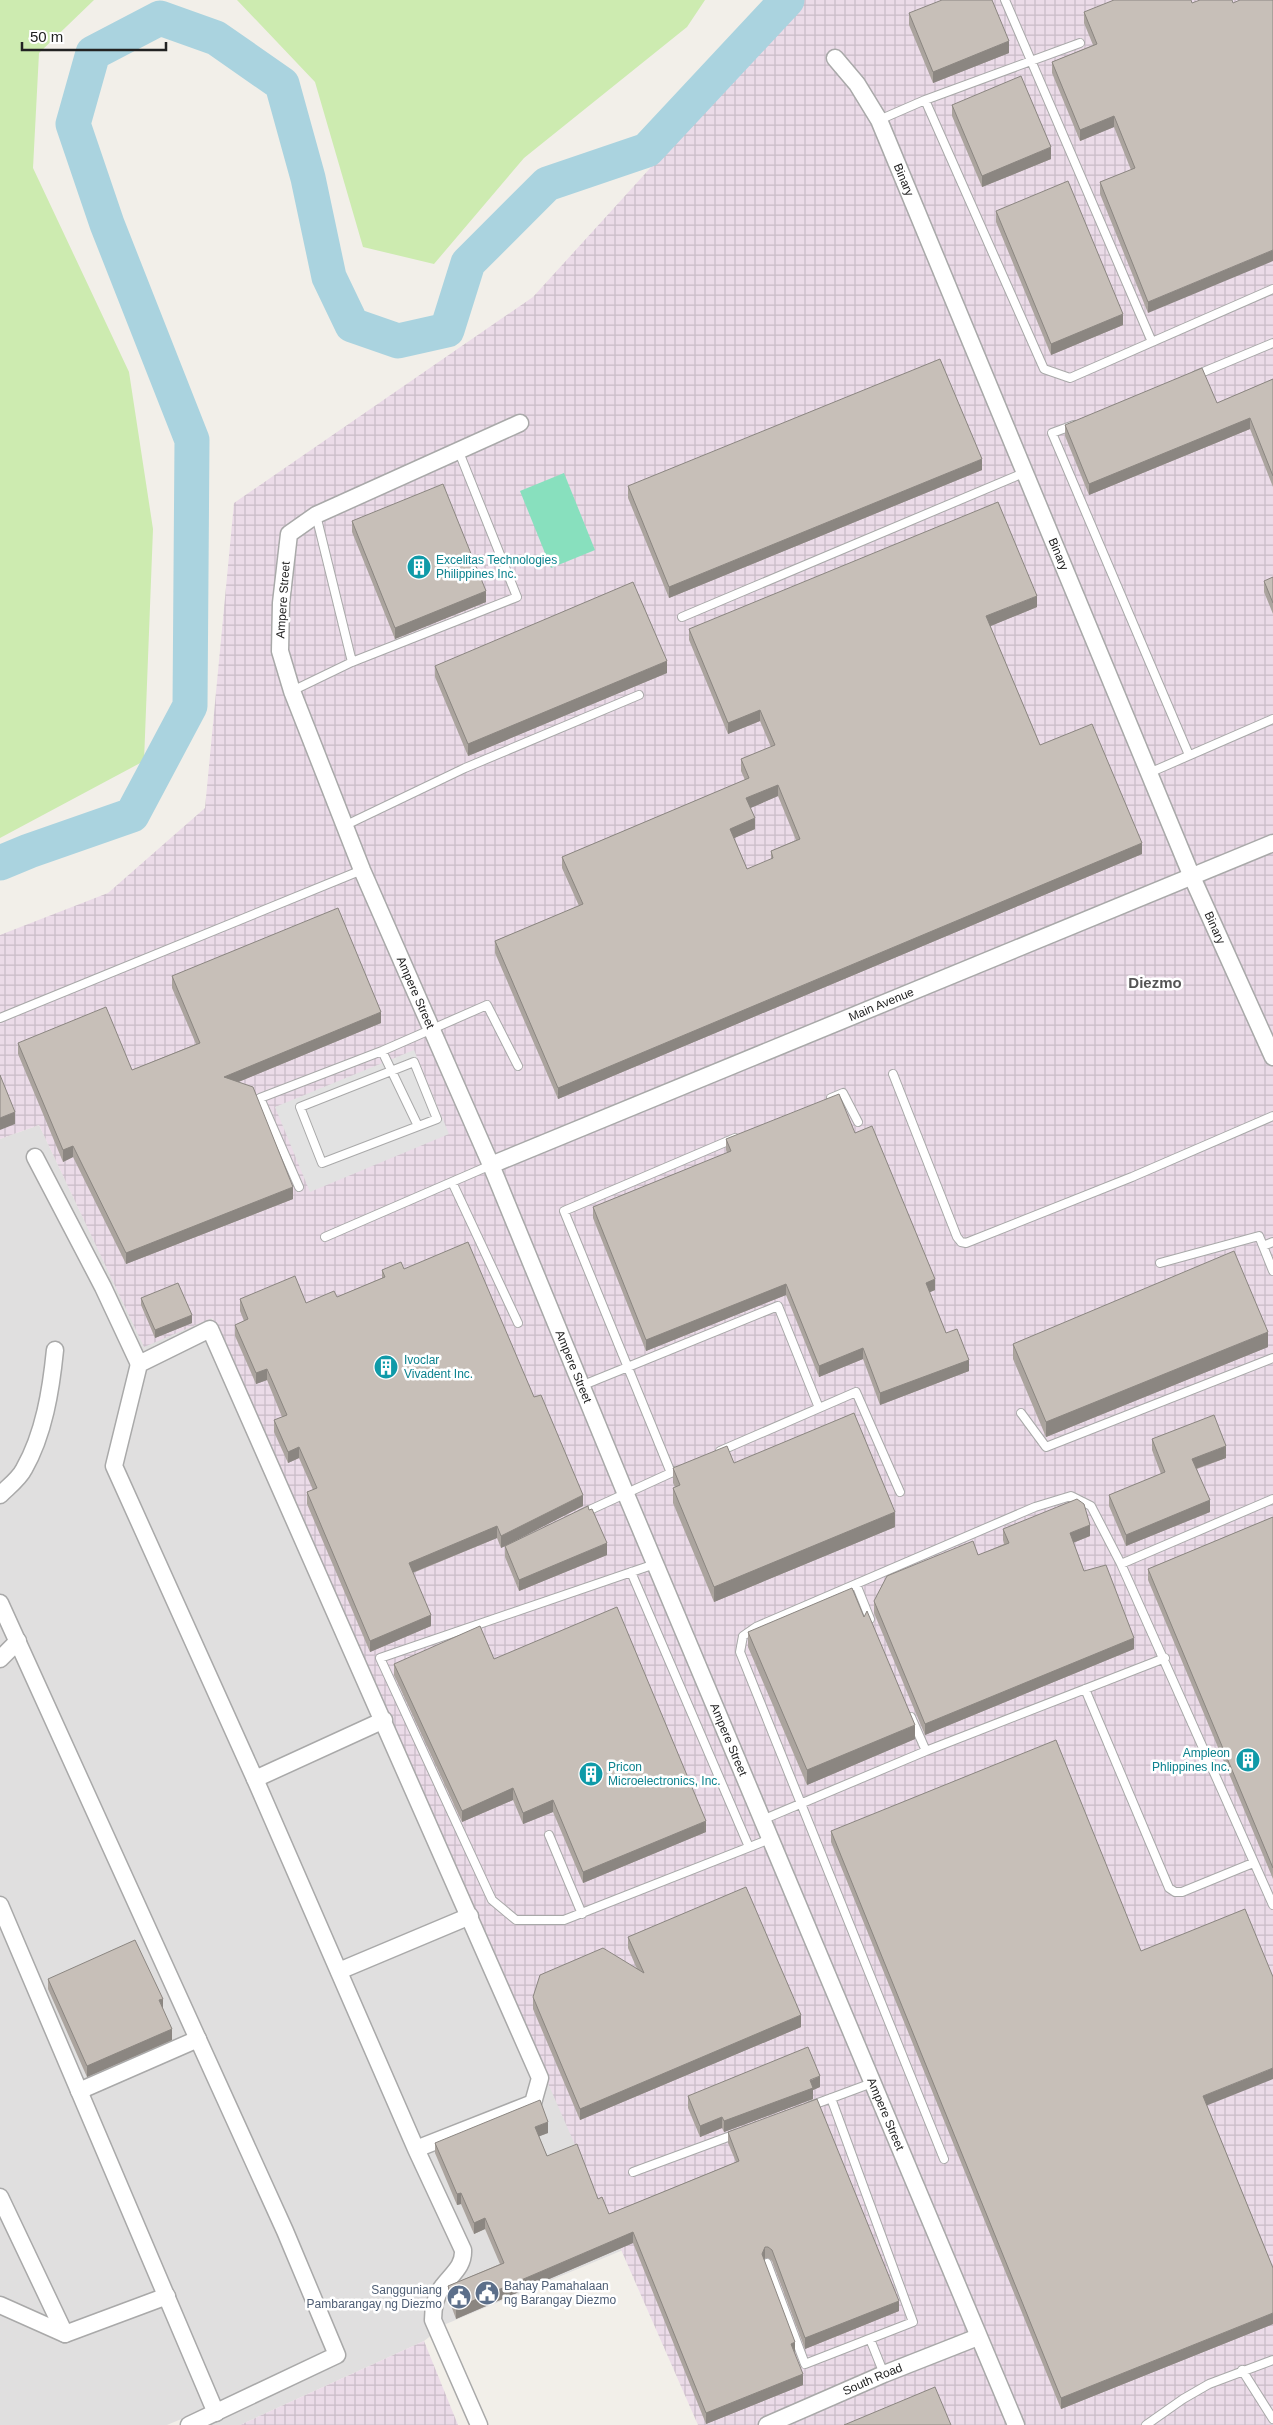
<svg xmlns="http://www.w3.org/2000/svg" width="1273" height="2425" font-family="Helvetica,sans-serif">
<defs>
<pattern id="industrial-grid" width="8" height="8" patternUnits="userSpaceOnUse" patternTransform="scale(1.25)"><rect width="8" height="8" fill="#ebdbe8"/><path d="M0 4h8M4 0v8" fill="none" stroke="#c9bcc7"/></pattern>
</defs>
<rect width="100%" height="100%" fill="#f2efe9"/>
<path fill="#e0dfdf" d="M39,1125L144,1346L211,1317L623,2250L446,2324L424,2341L240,2425H203L196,2413L167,2425H0V1139Z"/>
<path fill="url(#industrial-grid)" d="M803,0H1273V2425H698L212,1318L144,1347L39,1125L0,1139V935L108,893L205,808L234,503L533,297Z
M424,2341L458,2425H240Z"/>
<path fill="#cdebb0" d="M0,0H94L39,53L33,168L129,372L153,529L144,761L0,838Z
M237,0H705L687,27L524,158L434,264L363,247L315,82Z"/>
<path fill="#88e0be" d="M564,473L595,550L551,568L520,491Z"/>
<path fill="#e2e2e2" d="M414,1050L449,1134L310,1192L275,1107Z"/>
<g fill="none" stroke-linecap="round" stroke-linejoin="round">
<path stroke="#aad3df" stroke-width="35" d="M0,863L29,851L132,815L190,706L192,440L107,224L73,124L93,53L160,18L216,38L282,84L308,178L329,277L352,325L398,341L447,330L468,263L547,184L647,150L787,0"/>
<defs>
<path id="lane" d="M1005,0L1152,342
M925,100L1044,369L1070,378L1273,289
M879,120L925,100L1080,43
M1196,375L1273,343
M1074,425L1052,433L1189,755
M316,515L352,662
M682,617L1026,472
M292,691L352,662L517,597L459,452
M1149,773L1273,719
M344,826L465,768L639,695
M0,1018L362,870
M382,1051L418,1126
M414,1062L437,1119L322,1163L300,1107Z
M893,1074L957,1237L961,1242L966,1243L1132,1177L1273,1116
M831,1098L843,1093L858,1122
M452,1182L518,1323
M299,1187L260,1098L382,1051L487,1005L518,1066
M325,1237L491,1165
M1263,1246L1273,1242
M1160,1263L1259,1236L1273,1271
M581,1386L778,1306L819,1408
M1021,1413L1046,1447L1273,1358
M720,1451L856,1392L900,1492
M671,1473L564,1211L735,1138
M581,1514L675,1471
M655,1564L380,1658L492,1900L516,1920H564L770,1839
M1121,1564L1273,1499
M631,1572L749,1847
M856,1584L870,1619
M1085,1689L1169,1888L1175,1892H1182L1253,1863
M911,1717L926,1751
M762,1820L926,1751L1165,1658
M549,1835L582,1914
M810,2106L872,2083
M944,2159L740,1652L743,1636L756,1627L1035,1507L1071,1496L1091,1506L1121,1564L1273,1905
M633,2172L736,2134
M767,2263L805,2364L913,2322L831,2098
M870,2339L884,2374
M1242,2370L1273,2419
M1146,2425L1183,2399L1209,2384L1273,2360"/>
<g id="street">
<path id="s1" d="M835,58L857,84L879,120L1192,877L1273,1057"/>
<path id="s2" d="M520,423L316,515L289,534L281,603L280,651L292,691L362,870L491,1165L625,1492L1016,2425"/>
<path d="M35,1157L103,1287L139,1364"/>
<path id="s3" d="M491,1165L1273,843"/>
<path d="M0,1495C8,1487 19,1479 24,1469C44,1434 51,1390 55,1350"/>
<path d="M0,1603L285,2231L337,2355L189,2425"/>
<path d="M0,1659L18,1641"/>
<path d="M255,1779L384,1720"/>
<path d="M0,1905L216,2413"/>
<path d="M339,1971L470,1916"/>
<path d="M79,2091L198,2039"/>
<path d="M416,2149L533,2103L540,2078L210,1329L139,1364L114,1466L255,1779L416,2149L463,2250C464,2266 452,2274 443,2286C435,2296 433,2307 433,2320L479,2425"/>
<path d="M0,2197L65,2334"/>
<path d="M0,2305L65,2334L167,2296"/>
<path id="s4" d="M767,2425L884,2374L978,2337"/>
</g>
</defs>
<use href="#lane" stroke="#a9a9a9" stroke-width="10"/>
<use href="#street" stroke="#a9a9a9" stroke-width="19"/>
<use href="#lane" stroke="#fff" stroke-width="8"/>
<use href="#street" stroke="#fff" stroke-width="16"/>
</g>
<path fill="#aba49e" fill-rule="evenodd" d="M1191,0L1148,313L1100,194V182L1131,170L1114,127L1080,141L1052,73V62L1093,45L1084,23V12Z
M909,13L1009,53L933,83L909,25Z
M952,105L1051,159L982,187L952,116Z
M996,211L1123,325L1051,355L996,222Z
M1273,379V487L1250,429L1089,495L1065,436V425L1217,403Z
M982,470L669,598L628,498V486Z
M352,521L486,602L395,639L352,532Z
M1273,577V614L1264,592V581Z
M1037,607L990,626L1040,745L1142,854L558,1099L495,953V941L579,906L562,868V857L745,780L741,771V759L771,747L760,721L728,734L689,640V629ZM778,796L796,840L771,851V860L747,869L734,838L755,829L750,808Z
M435,666L667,673L468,756L435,677Z
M172,976L381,1023L238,1082L293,1199L126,1264L73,1157L63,1162L18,1054V1043L132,1070L196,1044L172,988Z
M855,1133L935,1290L929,1292L946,1333L969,1371L880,1405L863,1359L819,1377L786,1295L646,1351L593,1218V1207L727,1153L726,1150V1139Z
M404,1269L534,1397L583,1506L501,1548L497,1538L413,1573L431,1626L370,1652L307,1504V1492L313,1490L299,1458L288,1463L274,1432V1420L282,1417L267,1380L256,1384L235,1336V1325L244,1321L240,1311V1299L306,1303L337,1297L382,1278V1270Z
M141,1298L192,1323L155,1338L141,1305Z
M1013,1344L1268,1347L1046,1437L1013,1359Z
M1152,1439L1226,1458L1197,1469L1210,1512L1126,1546L1109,1506V1495L1161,1474L1152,1450Z
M734,1463L895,1527L714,1602L673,1503V1488L675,1487L673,1483V1468Z
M1273,1517V1879L1148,1580V1569Z
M1003,1529L1090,1536L1073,1543L1084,1571L1134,1649L925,1735L874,1613V1601L1004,1544L1003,1540Z
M505,1546L607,1555L519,1591L505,1557Z
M748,1632L915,1739L807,1785L748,1647Z
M494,1659L706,1832L583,1883L553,1812L523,1824L513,1800L462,1822L394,1675V1664Z
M831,1831L1141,1951L1207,2106L1273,2268V2324L1061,2409L831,1842Z
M628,1937L801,2027L580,2120L533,2009V1997L637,1969L628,1948Z
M48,1979L163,2009L172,2040L87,2077L48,1989Z
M820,2087L813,2090V2099L724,2132L722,2128L700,2137L688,2108V2096Z
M728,2132L899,2311L805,2349L772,2261L768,2258H765L764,2260L795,2353L803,2385L706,2424L633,2243L456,2319L448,2297V2286L500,2264L485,2229L474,2234L461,2204L457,2205L435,2153V2143L548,2133L539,2136L547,2156L598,2199L609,2214L736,2162L728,2143Z"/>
<path fill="#8b8681" d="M1009,41V53L933,83V72Z
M1114,116V127L1080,141V130Z
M1051,147V159L982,187V176Z
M1273,250V261L1148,313V302Z
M1123,314V325L1051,355V344Z
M1250,418V429L1089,495V484Z
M982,459V470L669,598V587Z
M486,591V602L395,639V628Z
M1037,596V607L986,628V616Z
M667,661V673L468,756V744Z
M760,710V721L728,734V723Z
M778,785V796L746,810V798Z
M755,818V829L730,840V829Z
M1142,843V854L558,1099V1088Z
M381,1012V1023L224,1088V1077Z
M15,1112V1124L0,1130V1118Z
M73,1146V1157L63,1162V1150Z
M293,1187V1199L126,1264V1253Z
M935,1279V1290L926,1294V1283Z
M786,1284V1295L646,1351V1340Z
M192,1315V1323L155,1338V1330Z
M1268,1332V1347L1046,1437V1422Z
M863,1348V1359L819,1377V1366Z
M969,1360V1371L880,1405V1393Z
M267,1369V1380L256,1384V1373Z
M1226,1446V1458L1192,1470V1459Z
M299,1447V1458L288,1463V1452Z
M583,1495V1506L501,1548V1536Z
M1210,1500V1512L1126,1546V1535Z
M895,1512V1527L714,1602V1587Z
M1090,1525V1536L1070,1544V1533Z
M497,1526V1538L409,1574V1563Z
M607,1543V1555L519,1591V1580Z
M431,1615V1626L370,1652V1641Z
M1134,1638V1649L925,1735V1724Z
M915,1725V1739L807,1785V1770Z
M513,1788V1800L462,1822V1811Z
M553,1800V1812L523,1824V1813Z
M706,1821V1832L583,1883V1872Z
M163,1999V2009L159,2000Z
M801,2015V2027L580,2120V2109Z
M172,2029V2040L87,2077V2066Z
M1273,2068V2079L1203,2107V2096Z
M820,2076V2087L813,2090V2099L724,2132V2121Z
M722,2117V2128L700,2137V2126Z
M548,2122V2133L535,2138V2127Z
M461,2193V2204L457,2205V2194Z
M485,2218V2229L474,2234V2223Z
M633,2232V2243L456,2319V2308Z
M765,2247V2258L762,2265V2254Z
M899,2301V2311L805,2349V2338Z
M1273,2313V2324L1061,2409V2398Z
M795,2342V2353L791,2344Z
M803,2374V2385L706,2424V2413Z"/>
<path fill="#c7bfb8" stroke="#8b8681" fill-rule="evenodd" d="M942,0H992L1009,41L933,72L909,13Z
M1114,0H1191L1192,3L1200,0H1232L1233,3L1240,0H1273V250L1148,302L1100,182L1135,168L1114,116L1080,130L1052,62L1097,44L1084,12Z
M1021,76L1051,147L982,176L952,105Z
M1068,181L1123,314L1051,344L996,211Z
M940,359L982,459L669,587L628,486Z
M1202,368L1217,403L1273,379V476L1250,418L1089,484L1065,425Z
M443,484L486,591L395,628L352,521Z
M998,502L1037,596L986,616L1040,745L1092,724L1142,843L558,1088L495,941L583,904L562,857L749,778L741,759L775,745L760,710L728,723L689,629ZM778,785L800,839L771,851L773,858L747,869L730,829L755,818L746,798Z
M1273,577V603L1264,581Z
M633,582L667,661L468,744L435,666Z
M338,908L381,1012L224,1077L253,1087L293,1187L126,1253L73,1146L63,1150L18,1043L106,1007L132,1070L200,1043L172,976Z
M0,1075L15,1112L0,1118Z
M839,1094L855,1133L872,1126L935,1279L926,1283L946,1333L957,1329L969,1360L880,1393L863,1348L819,1366L786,1284L646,1340L593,1207L731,1151L726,1139Z
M468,1242L534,1397L541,1395L583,1495L501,1536L497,1526L409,1563L431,1615L370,1641L307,1492L317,1488L299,1447L288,1452L274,1420L287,1415L267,1369L256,1373L235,1325L248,1319L240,1299L295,1276L306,1303L334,1291L337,1297L385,1277L382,1270L401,1262L404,1269Z
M1234,1251L1268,1332L1046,1422L1013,1344Z
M178,1283L192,1315L155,1330L141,1298Z
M854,1413L895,1512L714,1587L673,1488L680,1485L673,1468L727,1446L734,1463Z
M1214,1415L1226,1446L1192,1459L1210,1500L1126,1535L1109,1495L1165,1472L1152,1439Z
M1077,1499L1084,1504L1090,1525L1070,1533L1084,1571L1106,1565L1134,1638L925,1724L874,1601L887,1576L973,1541L978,1555L1009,1543L1003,1529Z
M588,1506L589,1510L592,1509L607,1543L519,1580L505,1546Z
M1273,1517V1868L1148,1569Z
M852,1588L864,1617L867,1611L915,1725L807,1770L748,1632Z
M617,1607L706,1821L583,1872L553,1800L523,1813L513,1788L462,1811L394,1664L480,1626L494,1659Z
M1056,1740L1141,1951L1245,1909L1273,1977V2068L1203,2096L1273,2268V2313L1061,2398L831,1831Z
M746,1887L801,2015L580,2109L533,1997L540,1975L603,1948L644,1973L628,1937Z
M135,1940L163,1999L159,2000L172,2029L87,2066L48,1979Z
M808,2047L820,2076L810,2080L813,2088L724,2121L722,2117L700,2126L688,2096Z
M817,2099L899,2301L805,2338L772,2250L768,2247H765L762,2254L795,2342L791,2344L803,2374L706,2413L633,2232L456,2308L448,2286L504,2263L485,2218L474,2223L461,2193L457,2194L435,2143L540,2100L548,2122L535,2127L547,2156L577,2144L598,2199L602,2197L609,2214L739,2161L728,2132Z
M935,2387L951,2425H844Z"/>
<defs>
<symbol id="building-disc" viewBox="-11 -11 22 22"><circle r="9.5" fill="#0f9aa8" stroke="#fff"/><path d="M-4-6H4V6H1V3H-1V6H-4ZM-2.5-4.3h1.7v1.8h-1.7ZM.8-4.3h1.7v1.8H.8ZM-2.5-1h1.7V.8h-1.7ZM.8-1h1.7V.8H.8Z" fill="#fff"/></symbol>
<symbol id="civic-disc" viewBox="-11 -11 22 22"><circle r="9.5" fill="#5c6f8a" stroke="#fff"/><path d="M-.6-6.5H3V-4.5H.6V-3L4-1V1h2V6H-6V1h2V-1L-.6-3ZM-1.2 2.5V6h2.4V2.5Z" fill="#fff"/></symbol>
</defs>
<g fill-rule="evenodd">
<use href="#building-disc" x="405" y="553" width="28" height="28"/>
<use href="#building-disc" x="372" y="1353" width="28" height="28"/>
<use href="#building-disc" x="1234" y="1746" width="28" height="28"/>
<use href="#building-disc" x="577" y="1760" width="28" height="28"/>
<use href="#civic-disc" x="473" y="2279" width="28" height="28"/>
<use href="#civic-disc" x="445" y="2283" width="28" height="28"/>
</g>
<g text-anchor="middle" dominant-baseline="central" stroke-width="5" stroke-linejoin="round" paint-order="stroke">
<g font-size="12" fill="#222" stroke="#fff">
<text stroke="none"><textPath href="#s1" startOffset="141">Binary</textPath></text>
<text stroke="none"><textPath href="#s1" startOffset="546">Binary</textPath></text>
<text transform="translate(283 600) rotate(-86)">Ampere Street</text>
<text stroke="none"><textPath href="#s1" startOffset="951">Binary</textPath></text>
<text stroke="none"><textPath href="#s2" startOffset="742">Ampere Street</textPath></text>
<text stroke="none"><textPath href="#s3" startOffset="422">Main Avenue</textPath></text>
<text stroke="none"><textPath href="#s2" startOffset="1148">Ampere Street</textPath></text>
<text stroke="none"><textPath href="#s2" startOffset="1552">Ampere Street</textPath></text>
<text stroke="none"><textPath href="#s2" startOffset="1958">Ampere Street</textPath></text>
<text stroke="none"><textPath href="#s4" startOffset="115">South Road</textPath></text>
</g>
<g font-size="12" fill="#0d838f" stroke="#fff" text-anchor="start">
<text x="436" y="560">Excelitas Technologies<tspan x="436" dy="14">Philippines Inc.</tspan></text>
<text x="404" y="1360">Ivoclar<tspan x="404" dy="14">Vivadent Inc.</tspan></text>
<text x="1230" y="1753" text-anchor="end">Ampleon<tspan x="1230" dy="14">Phlippines Inc.</tspan></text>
<text x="608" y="1767">Pricon<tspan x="608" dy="14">Microelectronics, Inc.</tspan></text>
</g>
<g font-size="12" fill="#4e5e75" stroke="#fff" text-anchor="start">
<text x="504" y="2286">Bahay Pamahalaan<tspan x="504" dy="14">ng Barangay Diezmo</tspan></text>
<text x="442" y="2290" text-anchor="end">Sangguniang<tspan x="442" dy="14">Pambarangay ng Diezmo</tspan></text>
</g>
<g font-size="15" font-weight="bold" fill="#555" stroke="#fff">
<text x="1155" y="982">Diezmo</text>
</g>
</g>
<path d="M22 42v8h144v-8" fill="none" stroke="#222222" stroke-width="2.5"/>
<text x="30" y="42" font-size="15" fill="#222222" stroke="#ffffff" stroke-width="4" paint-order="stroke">50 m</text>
</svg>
